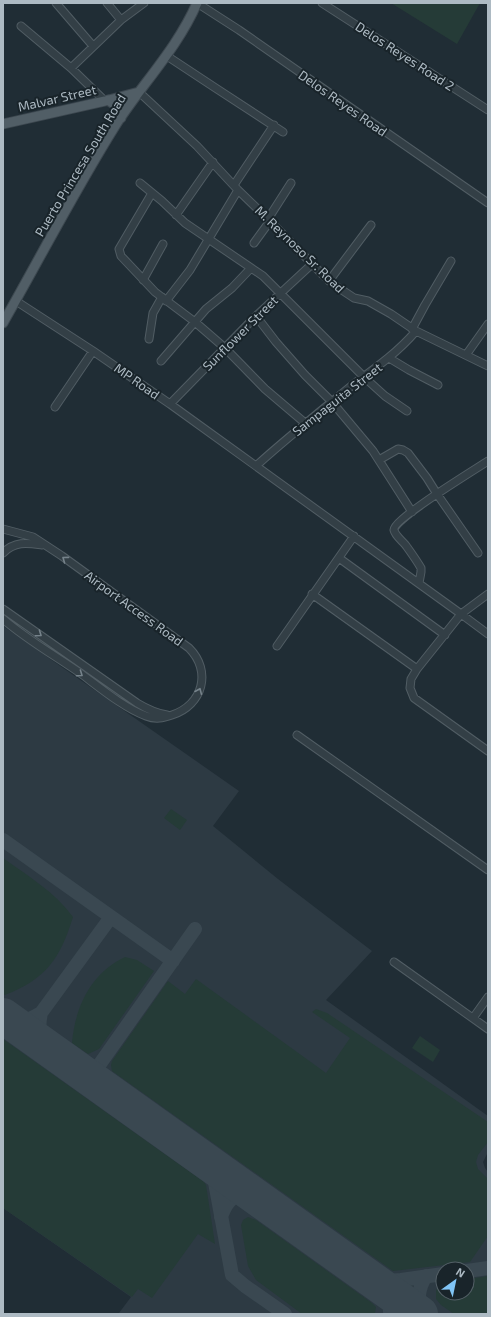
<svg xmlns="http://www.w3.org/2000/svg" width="491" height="1317" font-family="'Exo 2',sans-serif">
<rect width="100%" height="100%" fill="#202d35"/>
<path fill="#2d3a43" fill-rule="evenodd" d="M3,626L239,791L213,826L278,879L372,951L326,1000L488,1116V1152L483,1162L485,1168L488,1172V1314H120L119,1313L131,1297L3,1208ZM443,1269H467V1293H443Z"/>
<path fill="#253b37" d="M391,3H480L457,44Z
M171,809L187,820L180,830L164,818Z
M3,858C28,876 55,892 73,917C60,959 46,979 5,995L3,994Z
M125,957L137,960L154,971L99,1049L88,1054L72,1043C75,1007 91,973 125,957Z
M196,979L326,1073L350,1038L312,1012L316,1009L327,1013L488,1122V1142L478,1155L476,1162L478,1169L488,1179V1236L470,1262L393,1271L112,1071L111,1065L112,1061L168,981L185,994Z
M420,1036L440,1050L433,1062L412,1048Z
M3,1039L204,1182L206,1185L215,1244L198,1234L152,1298L138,1289L132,1297L3,1208Z
M248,1217L256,1220L372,1303L376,1307L375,1313L302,1314L256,1280L248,1266L241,1225L243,1220Z
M488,1276V1314H454L441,1305L436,1299V1290L443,1283V1293H467V1279Z"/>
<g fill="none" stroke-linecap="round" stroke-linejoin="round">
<path stroke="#3a4851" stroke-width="14" d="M3,840L173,961
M41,1013C38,1026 39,1037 48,1048
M3,1016C19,1023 26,1022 41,1013L111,917
M90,1078L195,929
M211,1164L214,1177L232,1275L245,1286L285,1314
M221,1217C227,1200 232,1198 247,1190
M467,1271L488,1268
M375,1282L401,1280L443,1274
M383,1287C386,1296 391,1304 390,1314
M424,1314C415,1303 419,1287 426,1276"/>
<path stroke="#3a4851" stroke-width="36" d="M3,1016L420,1314"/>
<defs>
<path id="minor" d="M56,3L93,46
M107,3L121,20
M197,3L239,30L488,203
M322,3L488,110
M21,26L71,68L105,101
M167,56L214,87L283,132
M71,68L121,20L144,3
M139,92L197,146L238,190L268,219L322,274L336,286L354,298L368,301L391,314L416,331L488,366
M140,183L162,201L185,223L263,276L364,377L385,396L407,411
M234,185L274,125
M152,193L119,249L121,256L155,292L195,322L225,348L265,389L305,423
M176,215L213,162
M268,219L291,183
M254,243L270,221
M143,280L163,244
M329,281L371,225
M16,301L93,351L170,404L461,614L417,669L411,679L410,688L414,698L488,751
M166,301L190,270L238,190
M256,316L276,342L305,375L332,402L373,451L412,512
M412,329L425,305L451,261
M149,339L153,313L162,297
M466,355L488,324
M389,358L409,370L438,385
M161,361L206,309L232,288L251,268
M170,404L256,316L312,264
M55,407L93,351
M379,460L398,449L403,450L408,453L427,478L437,494L478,553
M256,466C288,437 322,410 355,383C377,367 398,352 416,331
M3,529L33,537L62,556L189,648C212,671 203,705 172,715C163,718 156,720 146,716C124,708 99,687 80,673C54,655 26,639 3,619
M3,553C15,541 27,543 42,545
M339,558L445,635
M419,583L421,572V568C417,561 412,554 407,547C404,542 395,536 394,530C392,520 476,469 488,461
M312,594L417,669
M488,594L461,614L488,634
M3,609L137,703C147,709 155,713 167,715
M277,646L354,536
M297,735L488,870
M394,962L488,1029
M473,1018L488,997"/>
<path id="major" d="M108,100C116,105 119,109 121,118
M3,124L105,101L139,92
M3,323C40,258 75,190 115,126C142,84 177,49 197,3"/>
</defs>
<use href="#minor" stroke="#515d64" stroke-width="9"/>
<use href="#major" stroke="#3d4850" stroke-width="11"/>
<use href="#minor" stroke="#333f46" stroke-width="7"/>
<use href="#major" stroke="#515e66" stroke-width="9"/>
</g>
<defs><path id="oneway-chevron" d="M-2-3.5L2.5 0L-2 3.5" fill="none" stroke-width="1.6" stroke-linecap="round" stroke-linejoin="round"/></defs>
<g stroke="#76838b">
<use href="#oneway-chevron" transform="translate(65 559) rotate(-144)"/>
<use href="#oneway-chevron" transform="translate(39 634) rotate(35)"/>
<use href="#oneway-chevron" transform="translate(80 674) rotate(35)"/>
<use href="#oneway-chevron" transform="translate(199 691) rotate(-67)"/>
</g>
<g text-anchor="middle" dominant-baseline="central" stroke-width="4" stroke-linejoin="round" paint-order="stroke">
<g font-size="13" fill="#adbac3" stroke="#19242a">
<text transform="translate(405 56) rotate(33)">Delos Reyes Road 2</text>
<text transform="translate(57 98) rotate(-13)">Malvar Street</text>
<text transform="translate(343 103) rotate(35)">Delos Reyes Road</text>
<text transform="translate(80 165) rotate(-59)">Puerto Princesa South Road</text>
<text transform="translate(300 249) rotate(44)">M. Reynoso Sr. Road</text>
<text transform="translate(240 333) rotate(-45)">Sunflower Street</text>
<text transform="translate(137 381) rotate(35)">MP Road</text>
<text transform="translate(337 399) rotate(-38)">Sampaguita Street</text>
<text transform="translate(134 608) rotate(36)">Airport Access Road</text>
</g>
</g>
<rect width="491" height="1317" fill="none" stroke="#adbac3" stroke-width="8"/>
<g transform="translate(455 1281) rotate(33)"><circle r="19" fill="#19242a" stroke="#546067"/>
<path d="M0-3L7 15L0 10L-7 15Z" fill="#80c4f5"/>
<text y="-6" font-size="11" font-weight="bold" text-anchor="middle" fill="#adbac3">N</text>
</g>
</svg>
